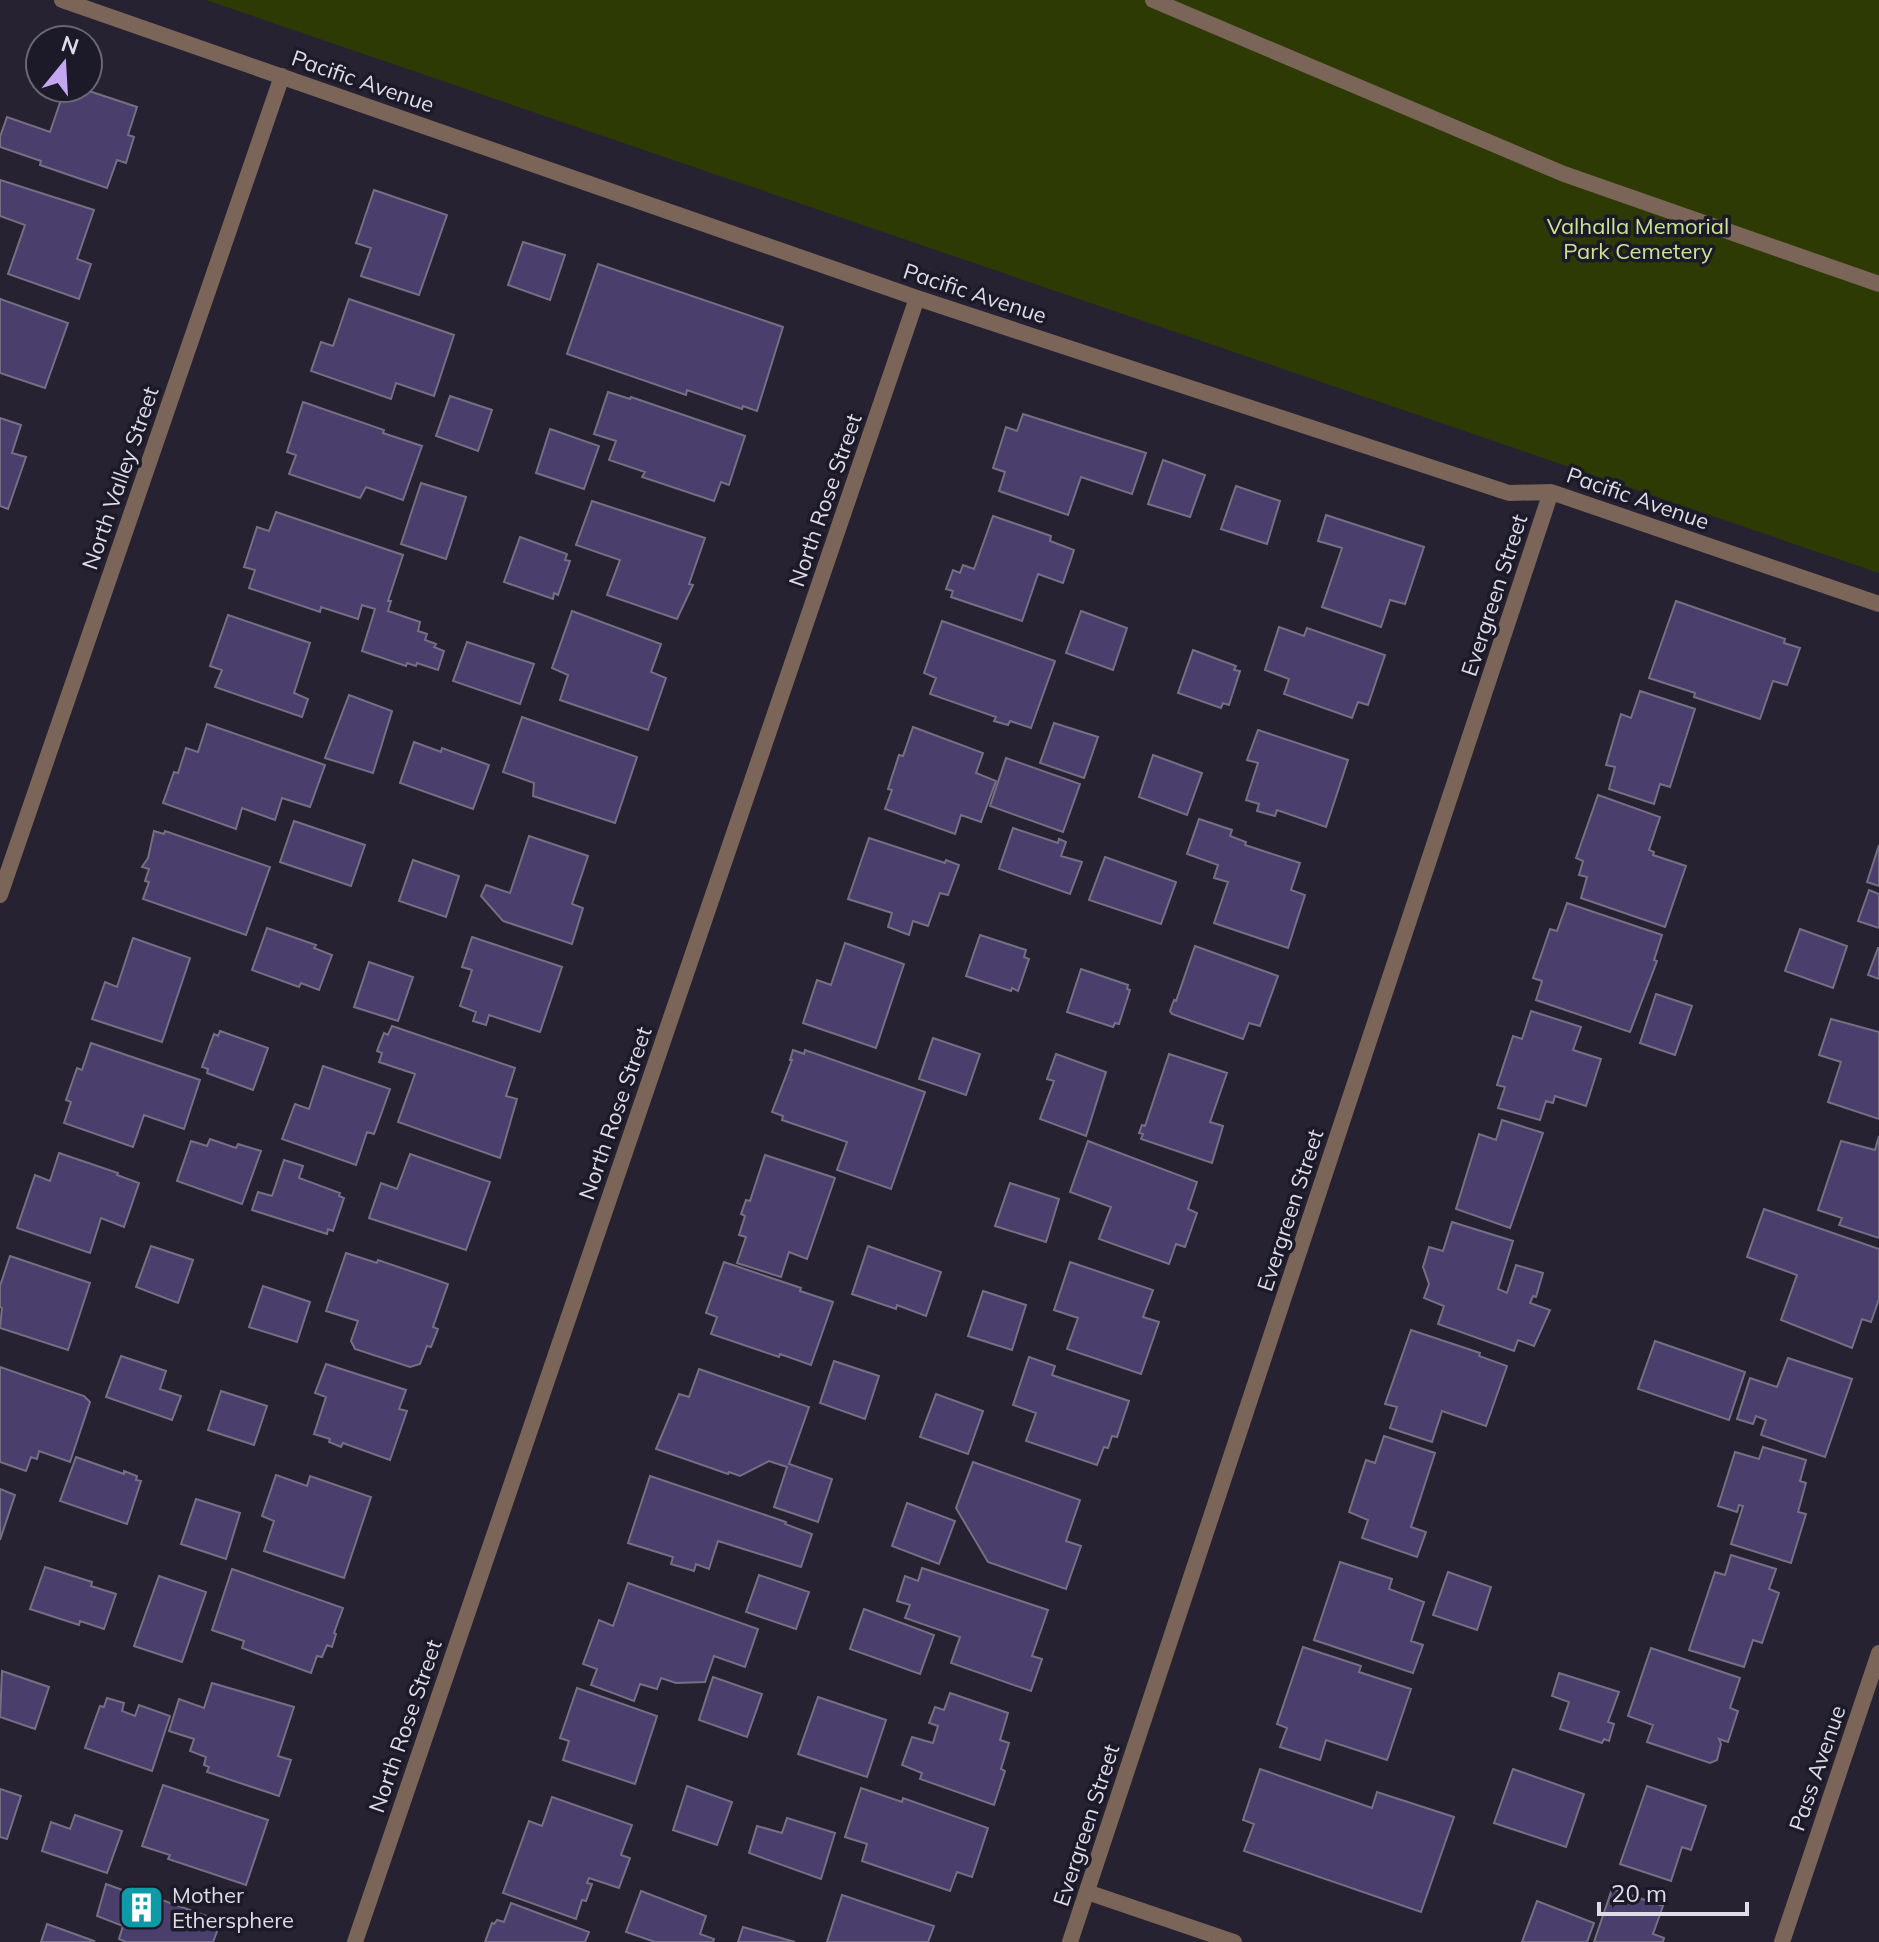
<svg xmlns="http://www.w3.org/2000/svg" width="1879" height="1942" font-family="Mulish,sans-serif">
<rect width="100%" height="100%" fill="#262232"/>
<path fill="#2e3a03" d="M206,0H1879V573Z"/>
<path fill="#493e6c" stroke="#747083" stroke-width="2" d="M65,88H80L137,107L128,135L134,137L126,163L117,160L107,188L40,165L41,161L0,147V137L7,117L50,132Z
M0,180L94,210L77,259L91,264L79,299L8,274L25,225L0,216Z
M374,190L447,215L419,295L361,276L371,248L356,243Z
M523,242L565,255L550,300L508,285Z
M598,264L783,327L757,411L743,406L742,409L687,390L686,395L567,354Z
M0,299L68,323L45,388L0,373Z
M349,299L454,335L434,396L396,383L391,399L311,371L321,342L333,346Z
M608,392L630,399L631,397L745,436L729,485L721,482L714,501L642,477L645,472L609,460L616,441L594,434Z
M450,396L492,410L478,451L436,436Z
M303,402L384,430L383,433L422,446L403,500L366,487L360,498L289,474L296,455L287,452Z
M1023,414L1146,453L1132,494L1081,477L1068,515L999,491L1005,472L993,468L1006,427L1017,431Z
M0,418L21,425L12,453L26,457L8,509L0,506Z
M550,429L599,446L584,489L536,473Z
M1163,460L1205,475L1190,517L1148,504Z
M421,483L466,497L446,559L401,544Z
M1236,486L1280,501L1267,544L1221,529Z
M592,501L705,538L689,584L693,585L677,619L607,595L620,560L576,545Z
M276,512L403,555L388,601H391L388,611L420,622L418,631L427,634L425,640L436,644L434,647L444,651L438,670L417,663L416,666L407,663L406,666L362,651L375,609L362,605L358,619L321,607L320,612L249,588L255,570L244,567L257,527L269,531Z
M1326,515L1424,547L1405,604L1390,600L1381,627L1322,607L1342,548L1318,541Z
M993,516L1051,536L1050,541L1074,550L1063,583L1038,574L1022,621L951,597L953,591L946,589L953,570L960,573L963,565L974,569Z
M520,537L567,554L565,560L570,561L558,595L554,593L553,599L504,582Z
M1676,601L1785,639L1784,643L1800,648L1787,685L1773,681L1760,719L1694,697L1695,693L1649,678Z
M572,611L661,644L651,672L666,678L648,730L560,700L568,675L552,668Z
M1081,611L1127,628L1113,670L1066,653Z
M228,615L310,643L294,693L308,699L302,717L215,687L222,670L210,666Z
M942,621L1055,661L1031,728L1010,721L1008,725L994,721L996,717L930,694L936,678L924,673Z
M1279,627L1304,636L1307,628L1385,655L1368,705L1358,702L1352,718L1284,694L1289,679L1265,670Z
M467,642L534,664L520,704L453,681Z
M1193,650L1236,666L1234,670L1240,671L1229,705L1223,703L1221,708L1178,693Z
M1640,691L1695,709L1670,787L1660,784L1654,804L1609,789L1615,767L1606,765L1621,714L1631,718Z
M349,695L392,711L373,773L325,758Z
M522,717L637,757L615,823L533,796L534,783L503,772Z
M1054,723L1098,737L1084,778L1040,763Z
M207,724L325,765L310,807L282,798L275,820L242,808L236,829L163,803L174,772L178,773L186,748L198,752Z
M913,727L983,753L976,773L996,781L981,822L961,815L955,834L885,809L892,790L888,789L899,755L903,756Z
M1258,730L1348,760L1326,827L1277,810L1275,816L1257,811L1259,804L1246,800L1258,763L1247,760Z
M414,742L441,752L442,748L489,765L473,809L400,783Z
M1153,755L1202,773L1187,815L1139,797Z
M1006,758L1080,784L1063,832L990,806Z
M1598,795L1660,817L1649,850L1654,852L1653,855L1686,866L1665,927L1581,898L1587,877L1579,875L1583,861L1576,858Z
M1199,819L1232,830L1230,836L1246,842L1245,845L1300,863L1291,890L1305,895L1288,948L1214,923L1228,882L1214,878L1218,865L1187,854Z
M294,821L365,845L351,886L280,862Z
M1013,828L1058,843L1059,839L1066,842L1061,856L1082,862L1070,894L999,869Z
M154,831L164,834L165,831L270,867L246,935L143,899L149,882L145,881L149,869L142,867L148,858Z
M529,836L588,856L572,904L583,908L572,944L503,921L481,896L486,885L510,893Z
M869,838L945,863L946,860L959,865L948,895L940,893L928,926L913,921L909,935L888,927L892,913L848,899Z
M1879,845V886L1867,882Z
M1105,857L1176,882L1161,924L1089,900Z
M413,860L459,876L446,917L399,901Z
M1869,890L1879,894V928L1858,921Z
M1567,903L1662,935L1654,960L1657,961L1630,1032L1536,1000L1542,981L1533,978L1550,929L1557,931Z
M267,928L316,945L314,948L332,955L319,990L301,983L299,987L252,970Z
M1800,929L1847,946L1833,988L1785,971Z
M980,935L1026,950L1024,957L1029,959L1018,991L1012,988L1011,991L966,976Z
M472,937L562,967L540,1032L489,1015L486,1025L473,1021L476,1012L460,1006L472,970L462,967Z
M133,938L190,958L162,1042L92,1019L105,982L117,987Z
M845,943L904,964L876,1048L803,1023L817,980L831,985Z
M1195,946L1278,976L1260,1026L1249,1023L1243,1039L1172,1014L1170,1011L1174,1000L1176,1001Z
M1878,948H1879V979L1868,975Z
M369,962L413,977L398,1021L354,1007Z
M1081,969L1128,985L1127,989L1130,990L1119,1024L1115,1023L1113,1027L1067,1012Z
M1656,994L1692,1006L1675,1055L1640,1043Z
M1531,1011L1581,1027L1573,1050L1601,1059L1586,1106L1555,1096L1553,1103L1546,1101L1540,1120L1498,1108L1505,1087L1497,1085L1513,1036L1522,1039Z
M1831,1019L1879,1032V1119L1828,1102L1841,1062L1819,1055Z
M392,1026L515,1068L506,1096L517,1099L500,1158L398,1122L415,1074L379,1062L382,1053L377,1051L384,1033L388,1035Z
M220,1031L268,1048L253,1090L207,1073L208,1069L202,1067L214,1034L218,1036Z
M933,1038L980,1054L966,1095L919,1079Z
M91,1043L200,1080L184,1129L144,1115L133,1147L64,1123L71,1102L66,1100L77,1068L82,1070Z
M793,1050L804,1054L805,1050L925,1092L891,1189L837,1170L847,1142L782,1120L783,1116L772,1112L792,1060H790Z
M1056,1054L1106,1072L1086,1136L1040,1119L1054,1081L1047,1079Z
M1169,1054L1227,1073L1210,1122L1223,1126L1212,1163L1141,1139L1143,1134L1139,1133L1142,1125L1145,1126Z
M323,1066L390,1089L374,1134L367,1132L356,1165L282,1139L295,1104L309,1109Z
M1502,1120L1543,1133L1510,1228L1456,1209L1479,1134L1496,1140Z
M1879,1136V1238L1839,1225L1842,1218L1818,1210L1841,1141L1875,1150Z
M210,1139L236,1148L238,1144L261,1151L242,1204L177,1181L191,1141L207,1146Z
M1088,1141L1197,1182L1188,1209L1197,1213L1185,1247L1176,1244L1169,1264L1099,1239L1111,1207L1070,1192Z
M59,1153L118,1173L117,1175L139,1183L124,1227L101,1218L90,1253L17,1228L35,1175L50,1181Z
M410,1154L490,1182L466,1250L369,1218L381,1183L397,1189Z
M765,1155L835,1178L807,1259L789,1252L781,1277L737,1263L746,1237L739,1235L745,1216L741,1214L746,1200L750,1201Z
M284,1160L303,1166L299,1178L340,1193L339,1196L344,1198L333,1231L328,1229L327,1234L252,1210L258,1192L272,1196Z
M1010,1183L1059,1199L1046,1242L995,1226Z
M1764,1209L1879,1249V1299L1871,1322L1862,1319L1852,1348L1781,1320L1797,1275L1747,1257Z
M1452,1222L1513,1241L1498,1289L1507,1293L1516,1265L1543,1273L1536,1297L1533,1296L1530,1303L1550,1310L1534,1346L1518,1340L1514,1351L1438,1324L1444,1306L1424,1298L1429,1284L1423,1267L1429,1247L1443,1251Z
M151,1246L193,1260L178,1303L136,1287Z
M868,1246L941,1272L926,1316L897,1305L896,1309L852,1294Z
M346,1253L377,1263L378,1260L448,1284L433,1327L438,1329L431,1347L427,1346L420,1364L410,1367L355,1349L351,1341L358,1321L326,1311Z
M10,1256L90,1283L68,1350L0,1328L2,1308L0,1307V1286Z
M724,1262L801,1288L800,1291L833,1302L811,1365L780,1354L779,1357L711,1334L717,1317L706,1313Z
M1070,1262L1153,1290L1143,1317L1159,1322L1141,1374L1067,1349L1078,1318L1054,1310Z
M263,1286L310,1302L297,1342L249,1327Z
M983,1291L1026,1305L1012,1350L968,1336Z
M1411,1330L1480,1353L1479,1356L1507,1366L1486,1426L1442,1411L1432,1442L1390,1428L1397,1407L1385,1404Z
M1655,1341L1745,1372L1729,1420L1638,1389Z
M121,1356L166,1371L160,1389L181,1396L172,1420L106,1397Z
M1029,1357L1055,1366L1052,1375L1129,1401L1117,1437L1112,1436L1108,1448L1104,1447L1097,1465L1026,1441L1036,1413L1013,1405Z
M1788,1358L1852,1379L1825,1457L1761,1435L1766,1420L1756,1416L1753,1424L1737,1419L1750,1378L1777,1387Z
M834,1361L879,1376L865,1419L820,1403Z
M326,1364L406,1390L399,1409L407,1411L390,1460L343,1443L341,1447L329,1442L330,1439L314,1434L326,1397L315,1393Z
M0,1367L84,1396L90,1402L70,1462L39,1451L37,1459L31,1457L26,1471L0,1462Z
M699,1369L809,1407L789,1464L832,1479L818,1522L774,1507L787,1467L769,1461L740,1476L729,1472L728,1474L656,1449L679,1394L689,1397Z
M221,1391L267,1406L254,1445L208,1430Z
M936,1394L983,1411L968,1454L920,1437Z
M1384,1436L1435,1453L1411,1527L1426,1532L1417,1557L1362,1538L1368,1520L1349,1512L1366,1460L1375,1463Z
M1763,1447L1806,1460L1800,1481L1806,1483L1798,1512L1806,1514L1791,1563L1731,1544L1743,1506L1739,1505L1737,1512L1718,1506L1735,1452L1759,1459Z
M76,1457L124,1474V1471L137,1476L136,1480L141,1481L127,1524L60,1501Z
M973,1462L1080,1500L1066,1541L1081,1546L1066,1589L988,1562L956,1508Z
M276,1475L307,1486L310,1476L371,1497L344,1578L264,1551L274,1521L262,1516Z
M650,1476L786,1522L785,1524L812,1534L801,1567L718,1541L709,1569L696,1564L694,1571L671,1564L673,1557L628,1543Z
M0,1489L15,1495L0,1540Z
M196,1499L240,1513L226,1559L181,1544Z
M907,1503L955,1521L939,1564L892,1546Z
M1731,1555L1776,1569L1769,1589L1779,1593L1762,1643L1753,1640L1744,1667L1689,1650L1715,1572L1725,1575Z
M1340,1562L1392,1579L1389,1589L1424,1602L1411,1641L1423,1645L1413,1673L1314,1640Z
M45,1567L92,1582L91,1586L116,1594L104,1629L80,1621L79,1625L30,1609Z
M922,1568L1048,1610L1032,1656L1042,1659L1031,1691L951,1663L960,1637L905,1618L910,1605L897,1601L905,1576L918,1581Z
M232,1569L343,1608L334,1633L336,1634L332,1647L327,1645L322,1657L317,1656L311,1673L242,1648L244,1641L212,1630Z
M1448,1572L1491,1587L1477,1630L1433,1615Z
M759,1575L809,1592L796,1629L746,1612Z
M159,1576L206,1592L182,1662L134,1646Z
M628,1583L758,1629L745,1667L714,1656L705,1682L676,1683L661,1678L657,1689L640,1684L634,1701L591,1685L597,1669L583,1664L599,1620L613,1626Z
M864,1609L934,1635L920,1674L850,1649Z
M1303,1647L1361,1666L1359,1672L1411,1689L1387,1760L1326,1740L1320,1760L1280,1747L1287,1728L1277,1724Z
M1651,1648L1740,1678L1730,1708L1738,1711L1728,1742L1719,1739L1721,1744L1717,1760L1710,1763L1647,1742L1653,1725L1628,1716Z
M2,1671L49,1687L35,1729L0,1717Z
M1559,1673L1619,1692L1608,1722L1614,1724L1609,1741L1604,1739L1602,1743L1560,1729L1569,1702L1552,1696Z
M713,1677L762,1694L747,1737L699,1720Z
M212,1683L294,1707L278,1756L291,1760L279,1796L207,1772L209,1767L204,1765L206,1757L190,1751L194,1739L169,1731L179,1699L204,1708Z
M577,1688L657,1716L635,1784L563,1760L569,1741L560,1738Z
M950,1693L1008,1713L1000,1740L1009,1743L1001,1769L1005,1771L994,1805L920,1779L922,1773L902,1765L912,1737L933,1743L938,1726L929,1723L935,1707L944,1710Z
M818,1697L886,1720L867,1777L798,1754Z
M107,1698L124,1703L122,1711L135,1716L139,1705L170,1716L152,1771L85,1748L100,1706L104,1707Z
M1260,1769L1372,1808L1377,1792L1454,1817L1421,1912L1244,1851L1254,1824L1243,1820Z
M1513,1769L1584,1794L1566,1847L1494,1823Z
M163,1785L268,1820L246,1885L168,1859L170,1855L142,1846Z
M687,1786L732,1802L717,1845L673,1830Z
M1647,1786L1706,1806L1691,1850L1682,1847L1671,1881L1620,1864Z
M861,1788L902,1802L903,1798L988,1828L972,1877L957,1872L950,1891L862,1861L867,1844L845,1837Z
M0,1789L21,1796L7,1839L0,1837Z
M552,1797L632,1825L621,1855L630,1858L619,1888L589,1878L587,1883L592,1884L586,1901L582,1900L576,1919L503,1893L529,1821L542,1826Z
M75,1815L122,1831L107,1873L42,1851L51,1822L70,1829Z
M787,1818L835,1833L821,1879L749,1853L757,1826L782,1833Z
M106,1884L147,1899L148,1895L221,1921L213,1942H126L119,1939L123,1926L97,1916Z
M1612,1889L1663,1906L1653,1934L1664,1938L1663,1942H1594Z
M641,1891L706,1916L700,1934L714,1939L713,1942H655L626,1932Z
M842,1895L934,1926L928,1942H827Z
M1537,1901L1594,1923L1587,1942H1522Z
M511,1903L589,1932L585,1942H485L492,1923L494,1924L497,1920L504,1922Z
M47,1924L94,1941L93,1942H41Z
M743,1927L795,1942H738Z"/>
<g fill="none" stroke-linecap="round" stroke-linejoin="round">
<path stroke="#7b6458" stroke-width="16" d="M1153,0L1564,174L1879,284"/>
<path stroke="#7b6458" stroke-width="16" d="M62,0L917,298L1509,493L1551,492L1879,604
M0,895L282,76
M1087,1892L1234,1942
M355,1942L917,298
M1070,1942L1551,492
M1782,1942L1879,1653"/>
</g>
<defs>
<symbol id="building-square" viewBox="-11 -11 22 22"><rect x="-9" y="-9" width="18" height="18" rx="4" fill="#0f9aa8" stroke="#1c1928"/><path d="M-4-6H4V6H1V3H-1V6H-4ZM-2.5-4.3h1.7v1.8h-1.7ZM.8-4.3h1.7v1.8H.8ZM-2.5-1h1.7V.8h-1.7ZM.8-1h1.7V.8H.8Z" fill="#fff"/></symbol>
</defs>
<g fill-rule="evenodd">
<use href="#building-square" x="116" y="1882" width="51" height="51"/>
</g>
<g text-anchor="middle" dominant-baseline="central" stroke-width="7" stroke-linejoin="round" paint-order="stroke">
<g font-size="22" fill="#dedce7" stroke="#1c1928">
<text transform="translate(363 81) rotate(19)">Pacific Avenue</text>
<text transform="translate(975 293) rotate(18)">Pacific Avenue</text>
<text transform="translate(120 478) rotate(-71)">North Valley Street</text>
<text transform="translate(1638 498) rotate(19)">Pacific Avenue</text>
<text transform="translate(825 500) rotate(-71)">North Rose Street</text>
<text transform="translate(1494 595) rotate(-72)">Evergreen Street</text>
<text transform="translate(615 1113) rotate(-71)">North Rose Street</text>
<text transform="translate(1290 1210) rotate(-72)">Evergreen Street</text>
<text transform="translate(405 1726) rotate(-71)">North Rose Street</text>
<text transform="translate(1817 1768) rotate(-71)">Pass Avenue</text>
<text transform="translate(1086 1825) rotate(-72)">Evergreen Street</text>
</g>
<g font-size="22" fill="#cce392" stroke="#1c1928">
<text x="1638" y="226">Valhalla Memorial<tspan x="1638" dy="25">Park Cemetery</tspan></text>
</g>
<g font-size="22" fill="#dedce7" stroke="#1c1928" text-anchor="start">
<text x="172" y="1895">Mother<tspan x="172" dy="25">Ethersphere</tspan></text>
</g>
</g>
<g transform="translate(64 64) rotate(18)"><circle r="38" fill="#1c1928" stroke="#6a6774" stroke-width="2"/>
<path d="M0-6L14 30L0 20L-14 30Z" fill="#c4a7f1"/>
<text y="-12" font-size="22" font-weight="bold" text-anchor="middle" fill="#dedce7">N</text>
</g>
<path d="M1599 1902v12h148v-12" fill="none" stroke="#dedce7" stroke-width="4"/>
<text x="1611" y="1902" font-size="24" fill="#dedce7" stroke="#1c1928" stroke-width="6" paint-order="stroke">20 m</text>
</svg>
